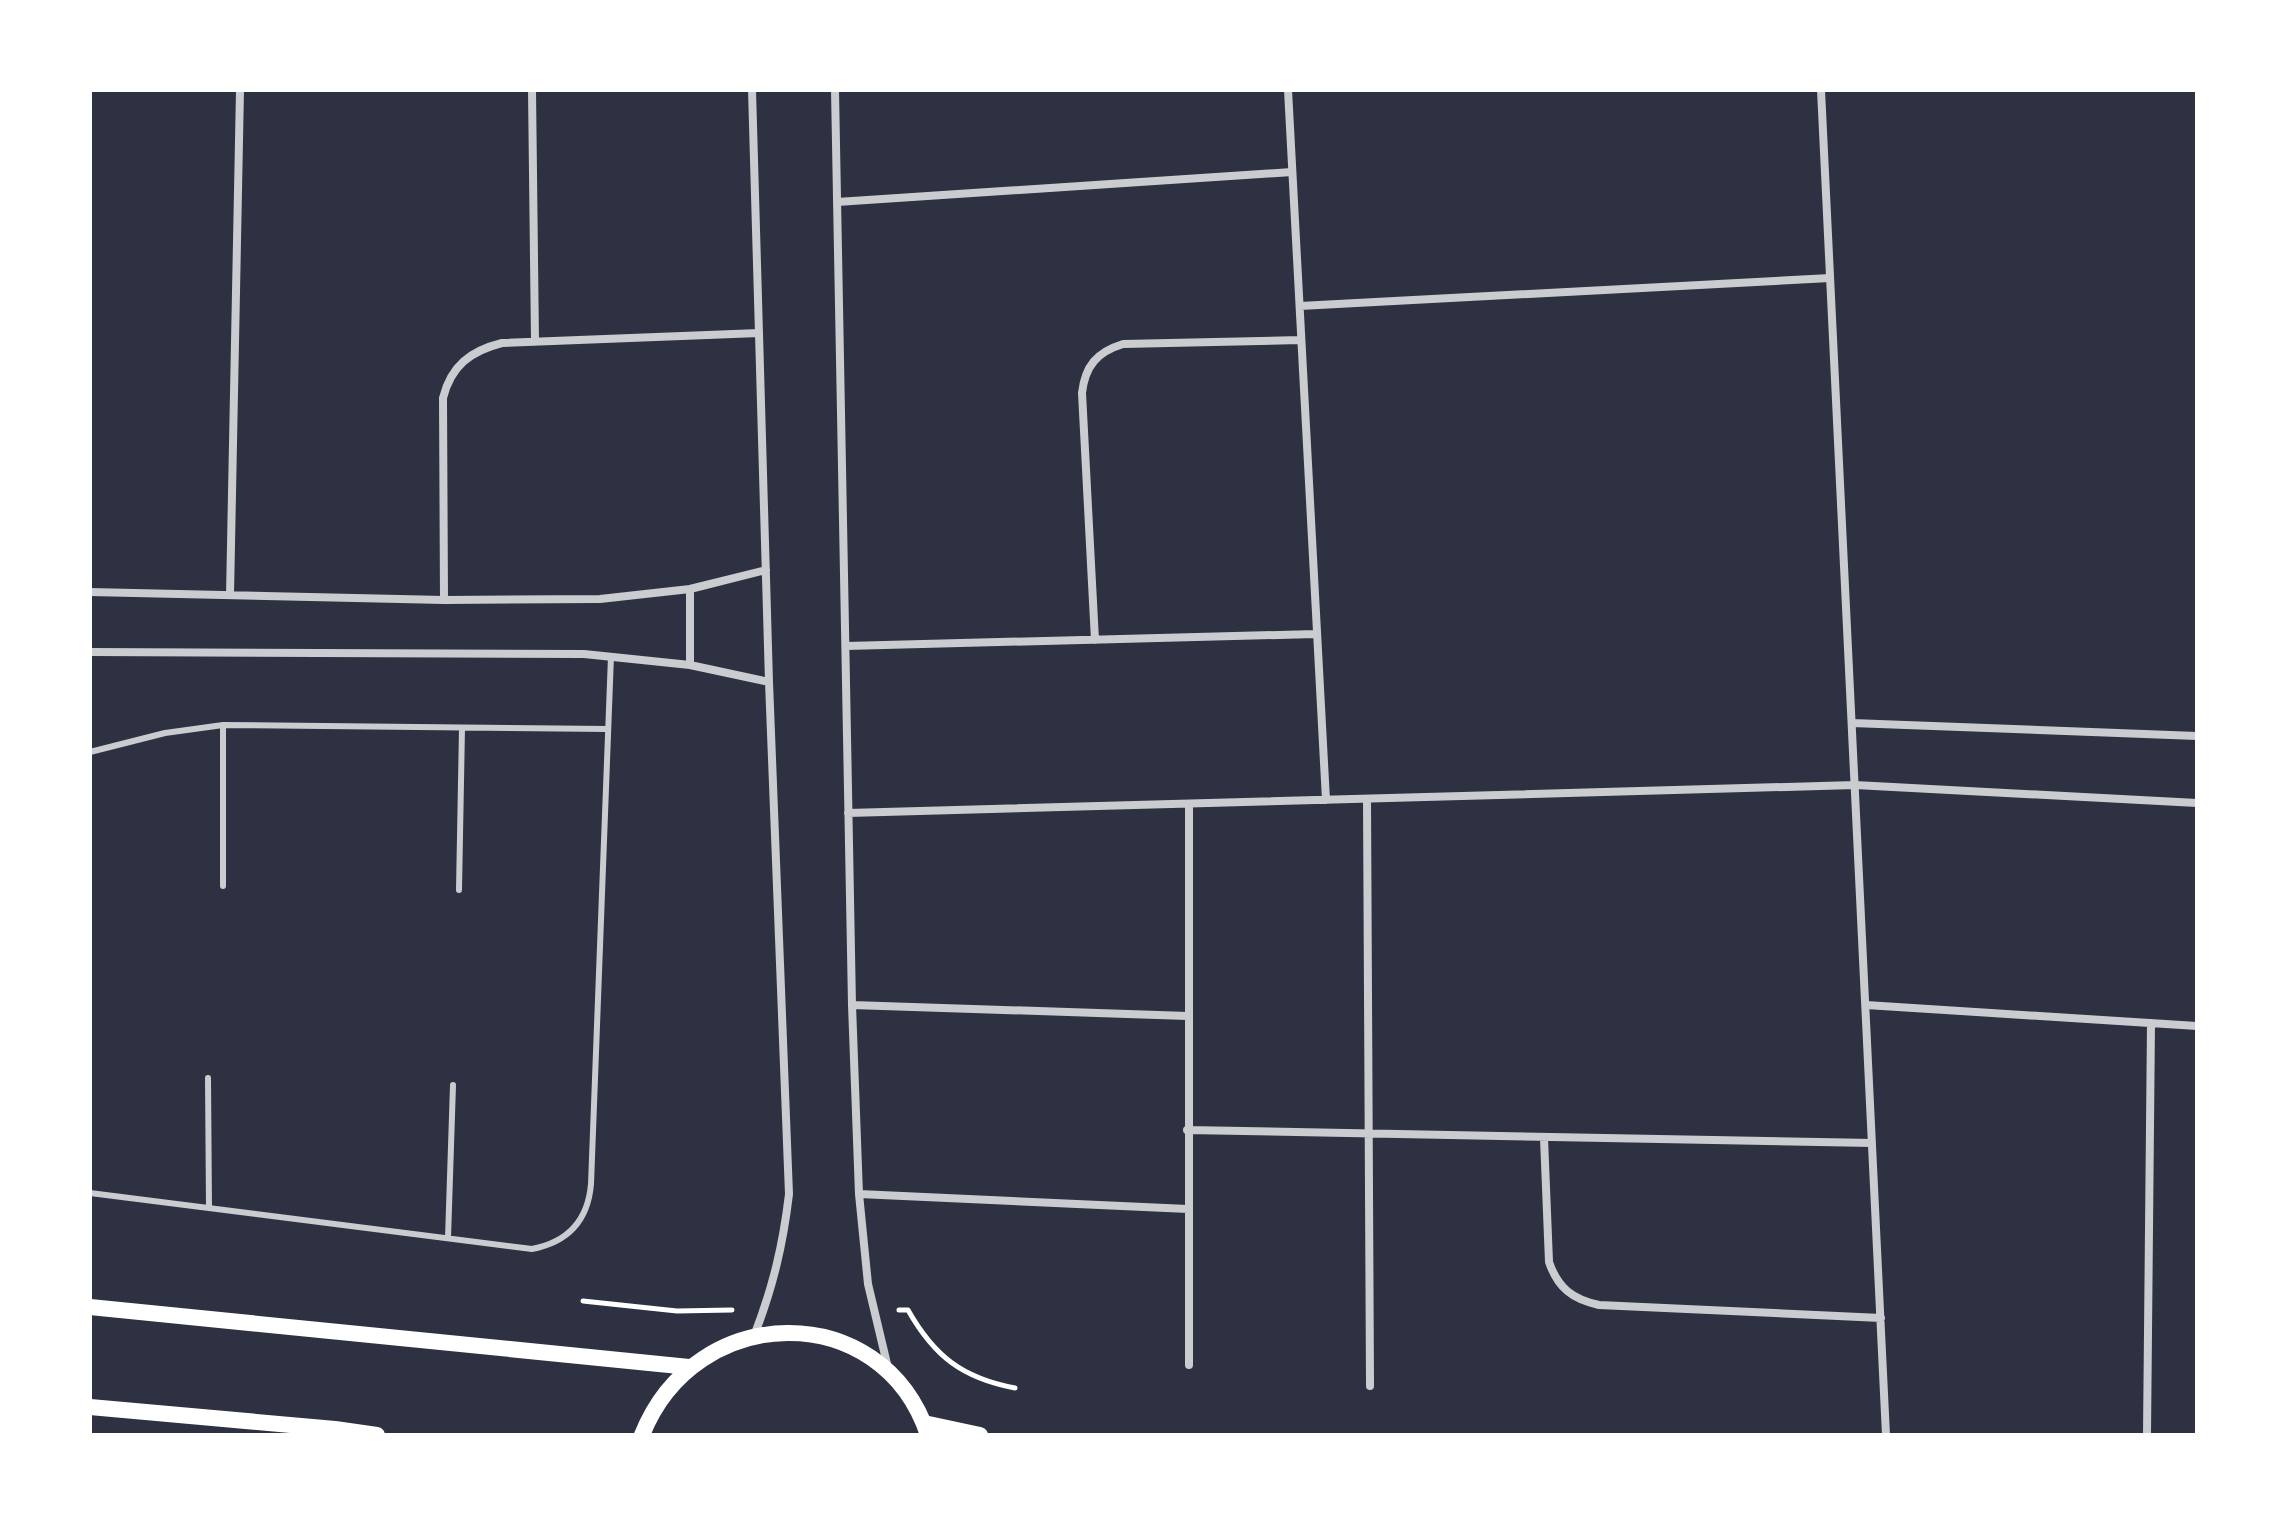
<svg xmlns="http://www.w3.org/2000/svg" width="2287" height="1525" font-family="Signika,sans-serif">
<rect width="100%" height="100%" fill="#2d3142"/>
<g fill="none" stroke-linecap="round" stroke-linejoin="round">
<path stroke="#fff" stroke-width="5" d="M583,1301L677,1311L732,1310
M899,1310H908C934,1356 962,1378 1015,1388"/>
<path stroke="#caccd0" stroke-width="6" d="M90,752L165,733L223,725L608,729
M223,886V725
M459,890L462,728
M208,1078L209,1208
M90,1193L532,1249C568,1242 588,1220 591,1184L611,656
M448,1238L453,1085"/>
<path stroke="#caccd0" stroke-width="8" d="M532,90L535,341
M752,90L769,682L789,1194C783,1245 773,1287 754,1336
M835,90L852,1005L859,1194L868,1284L888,1368
M1288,90L1326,800
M1821,90L1886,1435
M837,202L1292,172
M1300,306L1830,278
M690,589V665
M90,592L444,600L600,599L690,589L766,570
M230,595L240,90
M444,600L443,398C451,366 470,351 502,343L759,333
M1095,640L1082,393C1085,366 1097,352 1123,344L1301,340
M846,646L1316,634
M90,652L584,654L690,665L769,682
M1852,723L2197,736
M1367,799L1370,1386
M848,813L1855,785L2197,803
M852,1005L1188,1016
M1866,1005L2197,1026
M1187,1130L1872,1143
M1544,1138L1549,1262C1558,1288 1572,1299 1599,1305L1881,1318
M859,1194L1188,1209
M1189,1365V804
M2147,1435L2151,1023"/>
<path stroke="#fff" stroke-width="16" d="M90,1307L689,1367
M90,1407L335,1429L377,1435
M924,1423L980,1435
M642,1435C695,1301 882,1297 928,1435"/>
</g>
<rect width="2287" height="1525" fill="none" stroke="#ffffff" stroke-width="184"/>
</svg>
